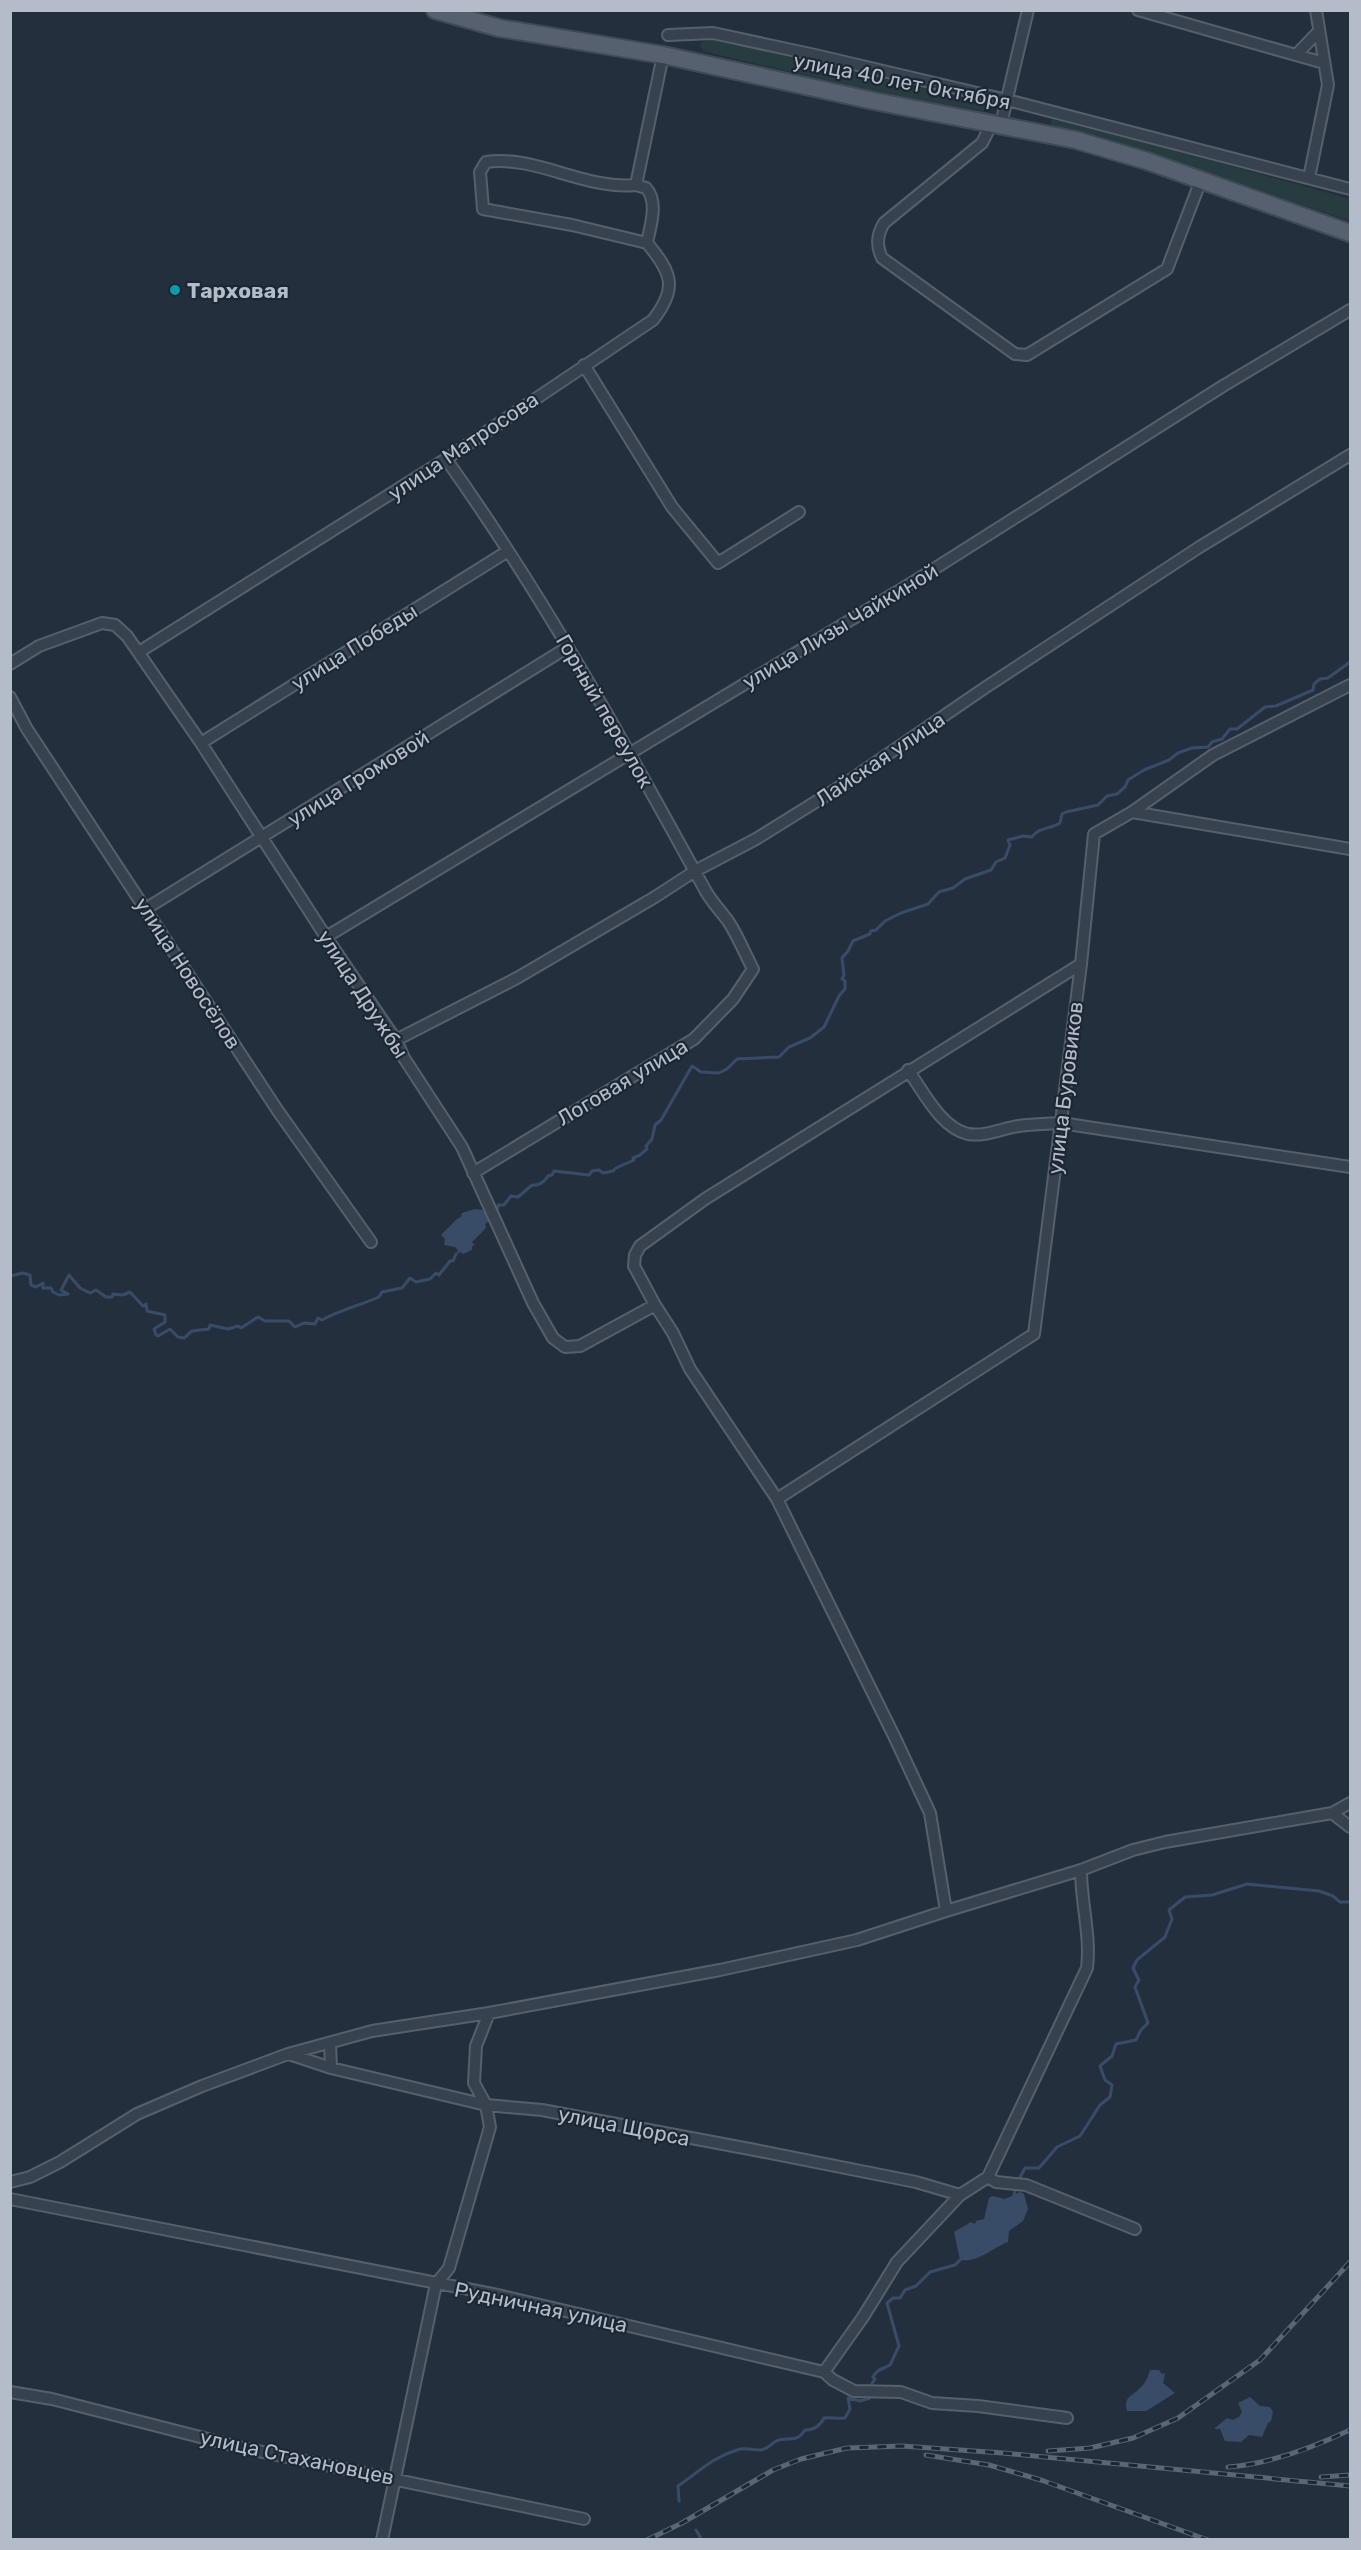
<svg xmlns="http://www.w3.org/2000/svg" width="1361" height="2550" font-family="Rubik,sans-serif">
<rect width="100%" height="100%" fill="#242f3e"/>
<path fill="#263c3f" d="M719,39L900,79L988,101L984,111L873,91L715,54L704,51L700,45L704,41Z
M1051,119L1155,145L1350,199V221L1134,148L1051,125Z"/>
<path fill="#394c67" d="M475,1209L483,1210L484,1213H488L489,1221L485,1224L486,1228L472,1242L475,1245L472,1246V1250L463,1254L460,1252L456,1254L458,1250L455,1247L444,1245L445,1239L441,1235L457,1219L461,1217L462,1213Z
M1020,2192L1024,2194L1028,2209L1023,2221L1009,2231L1008,2242C994,2247 978,2263 960,2260L954,2232L971,2222L975,2224L976,2221L984,2219L989,2198L993,2196L1005,2199Z
M1150,2370H1159L1162,2374L1165,2373L1163,2383L1175,2393L1146,2411H1127C1123,2396 1132,2397 1140,2388C1146,2383 1148,2377 1150,2370Z
M1250,2397L1260,2406L1270,2407L1273,2412L1271,2421L1268,2423L1262,2437L1249,2435L1241,2442L1225,2441L1220,2429H1214L1227,2418L1233,2420L1239,2417L1242,2412L1238,2403Z"/>
<g fill="none" stroke-linecap="round" stroke-linejoin="round">
<path stroke="#394c67" stroke-width="3" d="M498,1208V1205H504L511,1196L518,1197L532,1185C538,1186 545,1182 548,1176L552,1175L554,1171L589,1175L592,1171L599,1170L603,1173L613,1171L616,1168L634,1160L633,1158L640,1155L647,1149L646,1146L652,1139L655,1125L661,1120L692,1066L701,1072L719,1073L727,1069L737,1059L779,1057L789,1047L810,1038L824,1027L839,996L845,989V981L842,979L844,975L842,958L848,951L853,941L870,934L871,931L876,930L885,921L901,913L928,904L939,892L953,888L965,879L991,870L996,862L1005,858L1010,845L1008,840L1023,836L1032,837C1039,827 1051,829 1060,823L1062,814L1066,812L1098,805L1107,796L1117,794L1125,787L1128,780L1144,770L1169,760L1178,753L1192,748L1208,747L1212,742L1222,739L1230,729H1237L1265,707L1276,706L1313,690L1314,684L1320,679L1328,678L1350,662
M10,1276L23,1273L30,1275L31,1285L36,1287L43,1283V1288H51L53,1292L59,1295L68,1294L61,1290L69,1275L80,1288L90,1293L96,1290L106,1297H112L113,1294L123,1295L130,1292L143,1306L146,1304L147,1311L165,1315V1322L154,1329L156,1335L158,1336L170,1329L178,1337L184,1338L192,1331L209,1329L210,1325L228,1329L238,1326L241,1328L258,1317L265,1321H289L295,1327L304,1323L315,1324L318,1318L322,1320C340,1310 361,1305 379,1297L382,1292L402,1288L410,1278L416,1282L430,1279L436,1273L439,1275L450,1261H453L456,1254
M1018,2181L1025,2168H1039L1057,2147L1080,2136L1100,2105L1110,2097L1112,2085L1105,2080L1100,2066L1112,2056L1116,2044L1136,2040L1141,2030L1148,2023L1135,1987L1139,1980L1133,1968L1137,1960L1165,1937L1172,1919L1169,1910L1185,1897L1212,1895L1247,1884L1319,1891L1333,1896L1340,1902H1350
M1014,2195L1016,2187
M679,2501L678,2486C699,2472 711,2458 737,2450C745,2447 751,2450 760,2450C767,2450 771,2444 776,2441C788,2436 796,2444 805,2430C813,2430 820,2426 824,2418C829,2417 838,2419 845,2418L850,2409L848,2398L860,2401L870,2398L871,2385L875,2379L873,2377C877,2369 883,2369 890,2365L899,2346L887,2303L893,2298H900L905,2290L916,2286L930,2272L955,2265L960,2260
M696,2530L702,2540"/>
<defs>
<path id="minor" d="M1138,10L1324,63
M668,35L713,33L815,55L1007,100L1350,189
M1296,55L1319,31
M992,123L982,143L884,223C877,235 876,245 882,258L1015,354L1027,355L1167,269L1201,180
M1001,124L1028,10
M1309,178L1328,85L1316,10
M647,243L572,225L483,209L480,172L486,162C537,155 584,190 636,185L663,55
M584,365L672,507L718,563L799,512
M446,459C543,595 624,742 704,888C710,900 720,910 728,921C738,936 745,954 753,969L733,999L694,1039L473,1173
M139,652L446,459L653,320C678,288 672,273 647,243C650,227 659,202 646,188L636,185
M10,664L39,646L102,623L115,625L127,636L201,743L326,937L396,1040L404,1058L462,1147L533,1303L553,1338L565,1347L580,1346L655,1305
M10,697L27,729L278,1111L371,1242
M201,743L508,551
M1132,812L1350,849
M147,908L568,647
M326,937L915,581L1223,386L1350,310
M396,1040L517,978L655,897L695,871L756,839L846,783L986,687L1198,548L1350,455
M908,1070C923,1091 941,1128 968,1134C985,1137 1003,1128 1019,1126C1033,1124 1047,1124 1061,1123L1350,1167
M777,1499L1034,1334L1081,964L1094,834L1132,812L1213,755L1350,685
M1332,1813L1350,1827
M946,1911L930,1813L895,1738L777,1499L690,1369L673,1333L655,1305L634,1266L635,1255L640,1246L705,1199L1081,964
M330,2043L331,2068
M289,2054L331,2068L486,2105L542,2110L755,2150L916,2182L960,2195
M988,2177L996,2182L1026,2185L1135,2229
M10,2182L30,2177L60,2162L137,2114L202,2086L288,2054L372,2031L489,2013L720,1970L857,1940L946,1911L1081,1870L1133,1850L1165,1842L1332,1813L1350,1803
M10,2199L498,2295L824,2372L833,2380L854,2391L901,2392L932,2403L978,2406L1067,2418
M824,2372L863,2317L897,2262L960,2195L988,2177L1087,1968C1091,1936 1081,1903 1081,1870
M10,2392L52,2399L239,2447L584,2519
M382,2540L436,2284L449,2268L490,2127L486,2105L474,2083L476,2046L489,2013"/>
<path id="primary" d="M435,10L499,28L663,55L874,101L1076,140L1147,161L1350,233"/>
</defs>
<use href="#minor" stroke="#565f6c" stroke-width="14"/>
<use href="#primary" stroke="#414a57" stroke-width="20"/>
<use href="#minor" stroke="#38414e" stroke-width="10"/>
<use href="#primary" stroke="#56606e" stroke-width="16"/>
<defs>
<path id="rail" d="M1048,2451L1090,2448L1133,2438L1178,2418L1260,2360L1350,2262
M926,2455L989,2465L1041,2480L1208,2540
M1228,2467C1270,2464 1312,2448 1350,2430
M1321,2477L1350,2475
M647,2540L682,2523L773,2470L801,2459L847,2448L902,2446L1003,2453L1350,2486"/>
</defs>
<use href="#rail" stroke="#5a6575" stroke-width="5"/>
<use href="#rail" stroke="#1d2633" stroke-width="3" stroke-dasharray="9" stroke-linecap="butt"/>
</g>
<circle fill="#0f9aa8" stroke="#1d2633" stroke-width="2" cx="175" cy="290" r="6"/>
<g text-anchor="middle" dominant-baseline="central" stroke-width="4.5" stroke-linejoin="round" paint-order="stroke">
<g font-size="21" fill="#b4bcc9" stroke="#1d2633">
<text transform="translate(902 81) rotate(11)">улица 40 лет Октября</text>
<text transform="translate(463 446) rotate(-34)">улица Матросова</text>
<text transform="translate(840 626) rotate(-31)">улица Лизы Чайкиной</text>
<text transform="translate(354 647) rotate(-32)">улица Победы</text>
<text transform="translate(605 711) rotate(60)">Горный переулок</text>
<text transform="translate(880 759) rotate(-34)">Лайская улица</text>
<text transform="translate(358 778) rotate(-32)">улица Громовой</text>
<text transform="translate(188 973) rotate(57)">улица Новосёлов</text>
<text transform="translate(363 994) rotate(57)">улица Дружбы</text>
<text transform="translate(622 1082) rotate(-31)">Логовая улица</text>
<text transform="translate(1065 1088) rotate(-83)">улица Буровиков</text>
<text transform="translate(624 2126) rotate(11)">улица Щорса</text>
<text transform="translate(541 2307) rotate(12)">Рудничная улица</text>
<text transform="translate(297 2457) rotate(12)">улица Стахановцев</text>
</g>
<g font-size="21" font-weight="bold" fill="#b4bcc9" stroke="#1d2633" text-anchor="start">
<text x="187" y="290">Тарховая</text>
</g>
</g>
<rect width="1361" height="2550" fill="none" stroke="#b4bcc9" stroke-width="24"/>
</svg>
